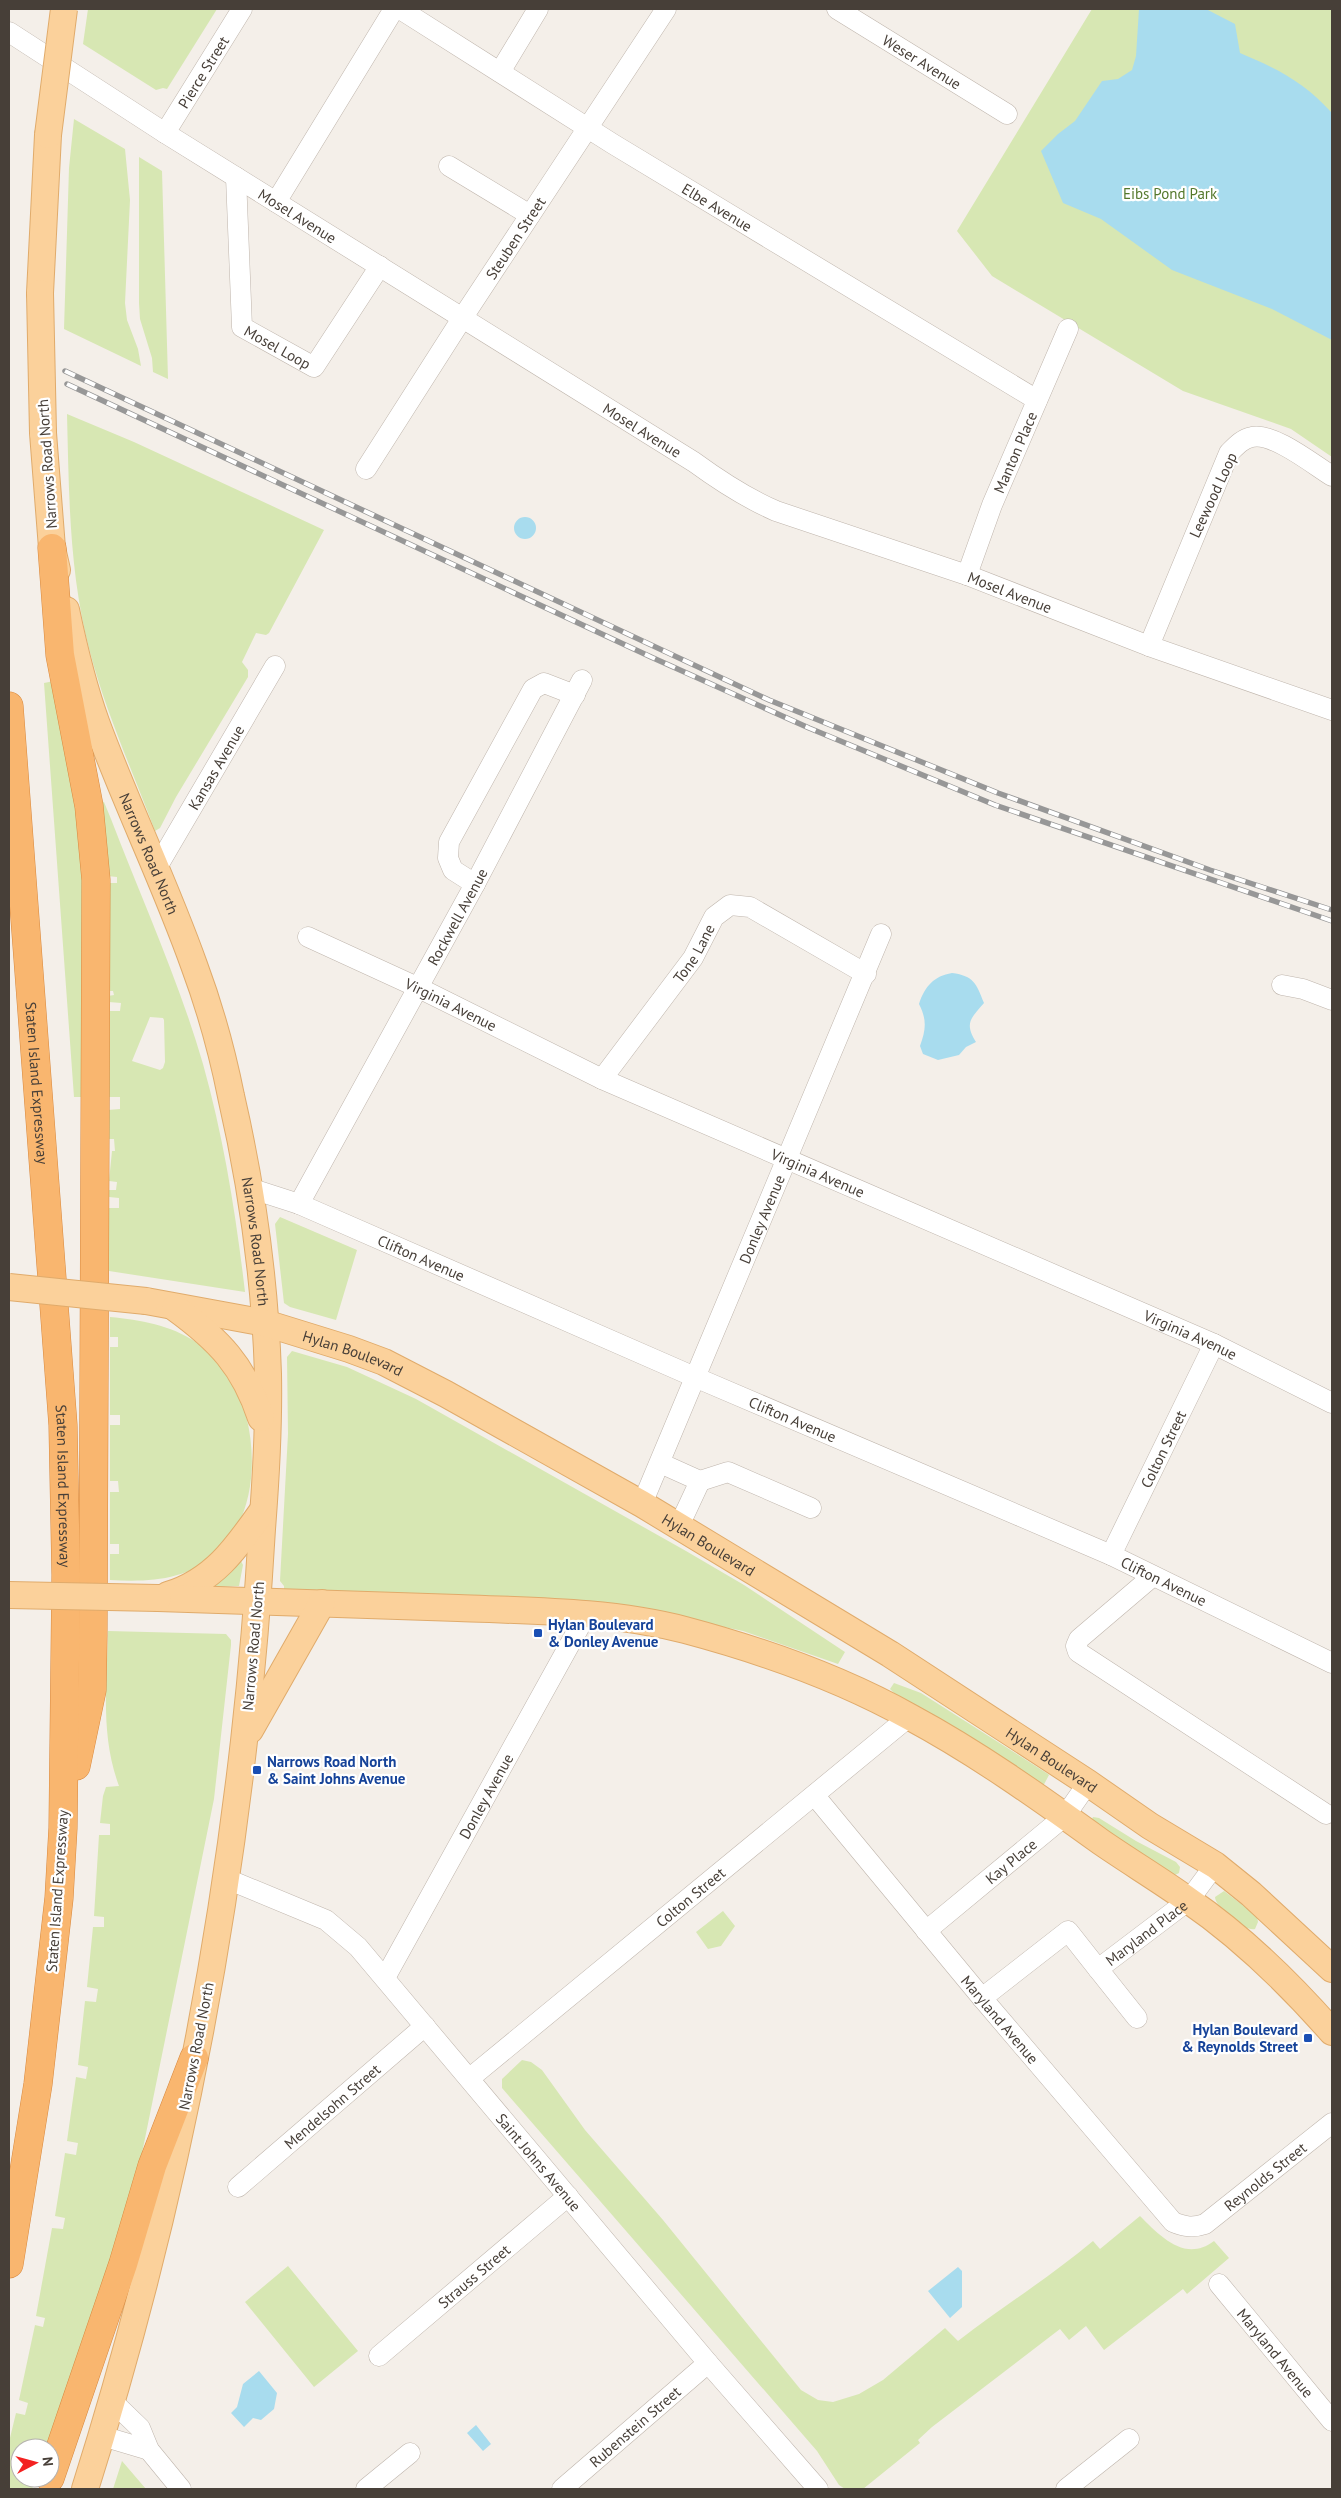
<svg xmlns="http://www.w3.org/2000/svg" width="1341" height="2498" font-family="'PT Sans',sans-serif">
<rect width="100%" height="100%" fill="#f4efe9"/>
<path fill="#d7e7b3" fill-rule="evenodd" d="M88,9H217L167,89L163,88L156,90L83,44Z
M1092,9H1332V457L1291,429L1183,391L992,276L957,231Z
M74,119L125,149L130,200L125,303L127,320L138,349L141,366L64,329L69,168Z
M139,157L162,171L168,379L153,372L152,358L140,319L139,303Z
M67,414L134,442L324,530L269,633L266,635L256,633L242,662L248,670V677L176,797L160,828L155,831C133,772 106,713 90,652C69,574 69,494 67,414Z
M54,681L77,806L82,865L81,1097H74L44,683Z
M100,801L104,802L111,819C142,900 179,981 203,1064C224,1139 236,1215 245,1292L109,1271V1208H119V1198L109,1197V1190H116L117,1182L109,1181L112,1151H115L114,1139H108V1110L120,1109V1097H108V1011H120L121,1003L109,1002L108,996L114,995L113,991H109L108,883H117V877L107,876ZM150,1017L163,1018L164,1020L165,1062L163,1068L160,1070L132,1061Z
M280,1217L357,1250L336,1320L290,1307L284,1303L275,1224Z
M110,1317C141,1320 170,1325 196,1342C209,1350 224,1364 231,1377C259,1427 263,1511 217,1553C186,1581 148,1582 110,1580V1554H119V1544H110V1492H119L118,1481H110V1425H120V1415H110V1347H118V1337H110Z
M292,1351L347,1367L416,1399L686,1551L744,1585L845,1652L838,1664L743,1631L696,1621L284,1590V1586L280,1581L288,1434L287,1357Z
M241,1561L243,1565L239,1586L214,1587Z
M108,1631L226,1634L231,1640V1645L214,1799L140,2163L123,2223L46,2448H20V2478H36L32,2489H9V2442L16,2413L25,2415L28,2403L19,2400L35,2325L43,2327L45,2318L36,2316L52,2228L63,2229L65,2218L55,2216L65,2153L76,2155L78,2143L67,2141L76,2077L86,2079L88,2067L78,2065L85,2001L96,2002L98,1989L87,1987L93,1927H104V1917L94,1916L99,1835H110V1824L100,1823L103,1796L106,1787L119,1786C100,1735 107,1684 108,1631Z
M894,1683L921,1693L1048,1774L1049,1775L1041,1790L898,1697L890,1689Z
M1093,1817L1099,1818L1136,1841L1176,1862L1180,1867L1179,1873L1173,1876L1091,1821Z
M1224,1891L1257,1916L1258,1922L1255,1929C1245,1932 1215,1908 1215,1897Z
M723,1911L735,1926L721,1946L708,1949L696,1932Z
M522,2060L531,2062L542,2070L585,2130L663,2220L801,2390L818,2400L833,2402L859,2394L883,2380L945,2328L958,2341C1002,2307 1050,2277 1093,2241L1100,2249L1140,2216C1160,2236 1185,2263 1214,2241L1229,2258L1187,2294L1183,2289L1104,2350L1086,2326L1069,2340L1060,2329L932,2427L918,2440L920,2443L863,2489H845L839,2485L817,2451L502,2088V2079Z
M288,2266L358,2351L314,2387L245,2302Z
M122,2461L146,2489H113Z"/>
<path fill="#a8dcee" d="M1139,9H1206L1235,24L1240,53C1278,69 1304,82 1332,113V340L1272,309L1172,270L1101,219L1063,203L1041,151L1058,134L1075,121L1102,81L1118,79L1132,70L1136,56Z
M514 528a11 11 0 1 1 22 0a11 11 0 1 1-22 0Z
M952,973C974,976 976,983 984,1003C971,1018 964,1023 976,1042L966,1047L959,1055L938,1060L923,1054L920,1046C926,1029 927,1020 919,1004C925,986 934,976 952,973Z
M958,2267L962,2271V2307L950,2318L928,2291Z
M259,2371L277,2393L274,2409L261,2420L253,2418L244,2427L231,2413L237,2407L243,2384Z
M476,2425L491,2444L483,2451L467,2433Z"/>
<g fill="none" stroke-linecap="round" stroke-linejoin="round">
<defs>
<g id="minor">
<path id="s1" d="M400,9L613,144L1037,400"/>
<path id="s2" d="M837,9L1007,114"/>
<path id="s3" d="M9,32L165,133L694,462C720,481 746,498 776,511L967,575L1149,646L1332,710"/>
<path d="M500,72L538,9"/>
<path id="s4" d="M165,133L242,9"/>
<path d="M449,166L530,215"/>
<path id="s5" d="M236,177L242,327L314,367L380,266"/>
<path d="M276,202L394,9"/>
<path id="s6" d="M366,469L463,317L666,9"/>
<path id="s7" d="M967,575L992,505L1068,329"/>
<path d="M1149,646L1229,453C1236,446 1242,439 1252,437C1273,432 1314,465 1332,476"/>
<path id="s8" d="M156,869L275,666"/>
<path d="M475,884L453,870L448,858L449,842L533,689L544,683L575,695"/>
<path id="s9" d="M308,937L417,987L602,1079L1214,1344L1332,1403"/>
<path d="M1282,985L1303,989L1332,1000"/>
<path id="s10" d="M602,1079L693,958L714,917L730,905L750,907L866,974"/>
<path id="s11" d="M249,1188L299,1204L697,1378L1111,1555L1332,1663"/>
<path id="s12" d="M299,1204L475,884L582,680"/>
<path d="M660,1463L700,1481L679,1526"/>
<path d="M700,1481L728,1472L811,1508"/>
<path id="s13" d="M642,1504L881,934"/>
<path id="s14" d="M1111,1555L1214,1344"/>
<path d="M1153,1576L1079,1639L1076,1646L1078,1652L1326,1814"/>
<path id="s15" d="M815,1796L982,1998L1173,2222C1185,2227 1193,2228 1205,2224L1332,2123"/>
<path id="s16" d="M227,1879L326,1920L358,1947L708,2363L818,2489"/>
<path id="s17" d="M926,1931L1065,1816L1088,1783"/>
<path d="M1098,1969L1137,2018"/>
<path id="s18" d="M385,1978L586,1615"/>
<path id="s19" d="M982,1998L1068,1931L1098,1969L1189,1900L1215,1865"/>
<path id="s20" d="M470,2078L910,1716"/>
<path id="s21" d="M238,2187L425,2026"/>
<path id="s22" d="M1219,2284L1332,2421"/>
<path id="s23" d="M379,2356L568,2196"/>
<path d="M112,2401L140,2428L149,2450L181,2489"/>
<path d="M102,2436L149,2450"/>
<path d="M366,2489L410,2453"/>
<path id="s24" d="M562,2489L708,2363"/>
<path d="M1066,2489L1129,2439"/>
</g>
<g id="major">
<path d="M40,293L48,135"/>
<path d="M43,433L52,548L57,570"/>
<path id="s25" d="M66,610C74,648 83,686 96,722C126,804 165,883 194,965C210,1008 222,1051 231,1096C252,1187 265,1280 268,1374C269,1425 266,1478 262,1529C258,1600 252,1670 244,1741C215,1995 162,2246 85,2489"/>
<path id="s26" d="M146,1301L265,1323L349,1349L384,1362L446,1394L642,1504L890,1654L1088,1783L1150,1826L1215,1865L1251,1894L1332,1969"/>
<path d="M175,1308C219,1340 244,1366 261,1418"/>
<path d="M168,1595C214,1581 237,1547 263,1510"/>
<path d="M158,1598C258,1601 358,1604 458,1608C534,1611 612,1611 685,1630C760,1650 842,1679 910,1717C977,1753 1040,1798 1101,1842C1130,1862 1160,1880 1188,1900C1242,1937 1289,1983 1332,2032"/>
<path d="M250,1730L322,1603"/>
</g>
<g id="highway">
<path d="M52,548L60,655L89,806L96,880L93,1635L92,1690L76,1766"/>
<path id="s27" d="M9,706L63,1425L66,1575L63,1828L59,1898L38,2084L9,2264"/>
<path d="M50,2478L123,2264L152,2166L194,2058"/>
</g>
</defs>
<use href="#minor" stroke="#bfb5ac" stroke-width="21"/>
<use href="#major" stroke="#e0ab6b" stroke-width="28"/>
<use href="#highway" stroke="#d8893f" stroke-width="29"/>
<use href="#minor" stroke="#fff" stroke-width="20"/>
<use href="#major" stroke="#fbd19b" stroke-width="26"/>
<use href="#highway" stroke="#f9b66f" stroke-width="28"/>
<defs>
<path id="rail" d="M65,371L769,700L998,793L1210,870L1332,910
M67,384L651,657L809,728L995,805L1332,921"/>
</defs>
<use href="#rail" stroke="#979797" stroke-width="5.5"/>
<use href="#rail" stroke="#fff" stroke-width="4" stroke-dasharray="11" stroke-linecap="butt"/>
<defs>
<path id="major-bridge" d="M48,135L64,9
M40,293L43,433
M9,1287L146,1301
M9,1595L158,1598"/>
</defs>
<use href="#major-bridge" stroke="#e0ab6b" stroke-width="28" stroke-linecap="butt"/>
<use href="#major-bridge" stroke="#fbd19b" stroke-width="26"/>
</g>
<g fill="#1a4fb4" stroke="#fff" stroke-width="2">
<rect x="533" y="1628" width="10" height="10" rx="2.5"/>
<rect x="252" y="1765" width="10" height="10" rx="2.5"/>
<rect x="1303" y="2033" width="10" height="10" rx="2.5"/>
</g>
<g text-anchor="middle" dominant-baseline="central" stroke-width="4.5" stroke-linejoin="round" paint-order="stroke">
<g font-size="15" fill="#473f38" stroke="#fff">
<text stroke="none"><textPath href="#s2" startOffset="100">Weser Avenue</textPath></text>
<text stroke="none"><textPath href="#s4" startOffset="72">Pierce Street</textPath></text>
<text stroke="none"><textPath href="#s1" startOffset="374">Elbe Avenue</textPath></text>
<text stroke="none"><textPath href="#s3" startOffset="342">Mosel Avenue</textPath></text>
<text stroke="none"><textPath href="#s6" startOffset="275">Steuben Street</textPath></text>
<text stroke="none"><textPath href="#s5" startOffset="191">Mosel Loop</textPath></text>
<text stroke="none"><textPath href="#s3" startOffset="748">Mosel Avenue</textPath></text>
<text stroke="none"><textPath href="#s7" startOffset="132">Manton Place</textPath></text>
<text transform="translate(47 464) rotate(-94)">Narrows Road North</text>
<text transform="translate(1213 495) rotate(-65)">Leewood Loop</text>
<text stroke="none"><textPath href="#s3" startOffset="1152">Mosel Avenue</textPath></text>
<text stroke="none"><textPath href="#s8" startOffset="118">Kansas Avenue</textPath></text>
<text stroke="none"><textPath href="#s25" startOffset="258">Narrows Road North</textPath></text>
<text stroke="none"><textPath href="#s12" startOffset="328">Rockwell Avenue</textPath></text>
<text stroke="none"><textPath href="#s10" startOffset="156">Tone Lane</textPath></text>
<text stroke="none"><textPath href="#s9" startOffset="158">Virginia Avenue</textPath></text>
<text stroke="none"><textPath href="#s27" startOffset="378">Staten Island Expressway</textPath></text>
<text stroke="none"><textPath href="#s9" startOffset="562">Virginia Avenue</textPath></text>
<text stroke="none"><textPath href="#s13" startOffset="309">Donley Avenue</textPath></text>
<text stroke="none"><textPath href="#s25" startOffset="662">Narrows Road North</textPath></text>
<text stroke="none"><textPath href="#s11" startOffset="186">Clifton Avenue</textPath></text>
<text stroke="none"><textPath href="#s9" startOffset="968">Virginia Avenue</textPath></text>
<text stroke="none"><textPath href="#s26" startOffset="214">Hylan Boulevard</textPath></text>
<text stroke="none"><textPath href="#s11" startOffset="591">Clifton Avenue</textPath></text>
<text stroke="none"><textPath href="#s14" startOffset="118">Colton Street</textPath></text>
<text stroke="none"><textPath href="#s27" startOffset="782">Staten Island Expressway</textPath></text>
<text stroke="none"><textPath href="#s26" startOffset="619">Hylan Boulevard</textPath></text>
<text stroke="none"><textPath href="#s11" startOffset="996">Clifton Avenue</textPath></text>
<text transform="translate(253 1646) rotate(-85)">Narrows Road North</text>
<text stroke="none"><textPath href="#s26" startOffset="1024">Hylan Boulevard</textPath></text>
<text stroke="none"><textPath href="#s18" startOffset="208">Donley Avenue</textPath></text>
<text stroke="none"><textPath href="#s17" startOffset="110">Kay Place</textPath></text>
<text transform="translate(57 1891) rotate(-86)">Staten Island Expressway</text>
<text stroke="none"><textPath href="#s20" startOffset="285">Colton Street</textPath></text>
<text stroke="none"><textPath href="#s19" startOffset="218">Maryland Place</textPath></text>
<text stroke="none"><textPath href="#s15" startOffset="290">Maryland Avenue</textPath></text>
<text transform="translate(196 2046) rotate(-79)">Narrows Road North</text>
<text stroke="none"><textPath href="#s21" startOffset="124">Mendelsohn Street</textPath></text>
<text stroke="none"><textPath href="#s16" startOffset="430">Saint Johns Avenue</textPath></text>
<text stroke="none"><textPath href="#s15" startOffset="666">Reynolds Street</textPath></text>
<text stroke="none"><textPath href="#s23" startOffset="124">Strauss Street</textPath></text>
<text stroke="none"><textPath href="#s22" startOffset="89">Maryland Avenue</textPath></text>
<text stroke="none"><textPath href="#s24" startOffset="96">Rubenstein Street</textPath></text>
</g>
<g font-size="15" fill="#54782c" stroke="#fff">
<text x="1170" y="193">Eibs Pond Park</text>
</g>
<g font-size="15" font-weight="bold" fill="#164399" stroke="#fff" text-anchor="start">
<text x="548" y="1624">Hylan Boulevard<tspan x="548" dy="17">&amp; Donley Avenue</tspan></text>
<text x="267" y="1761">Narrows Road North<tspan x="267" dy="17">&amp; Saint Johns Avenue</tspan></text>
<text x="1298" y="2029" text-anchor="end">Hylan Boulevard<tspan x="1298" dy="17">&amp; Reynolds Street</tspan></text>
</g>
</g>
<rect width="1341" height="2498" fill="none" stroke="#473f38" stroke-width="20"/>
<g transform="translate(35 2463) rotate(84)"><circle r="24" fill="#ffffff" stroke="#b5b2af"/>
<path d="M0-4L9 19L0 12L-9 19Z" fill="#f32221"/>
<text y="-8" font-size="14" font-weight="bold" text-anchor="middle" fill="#473f38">N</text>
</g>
</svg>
